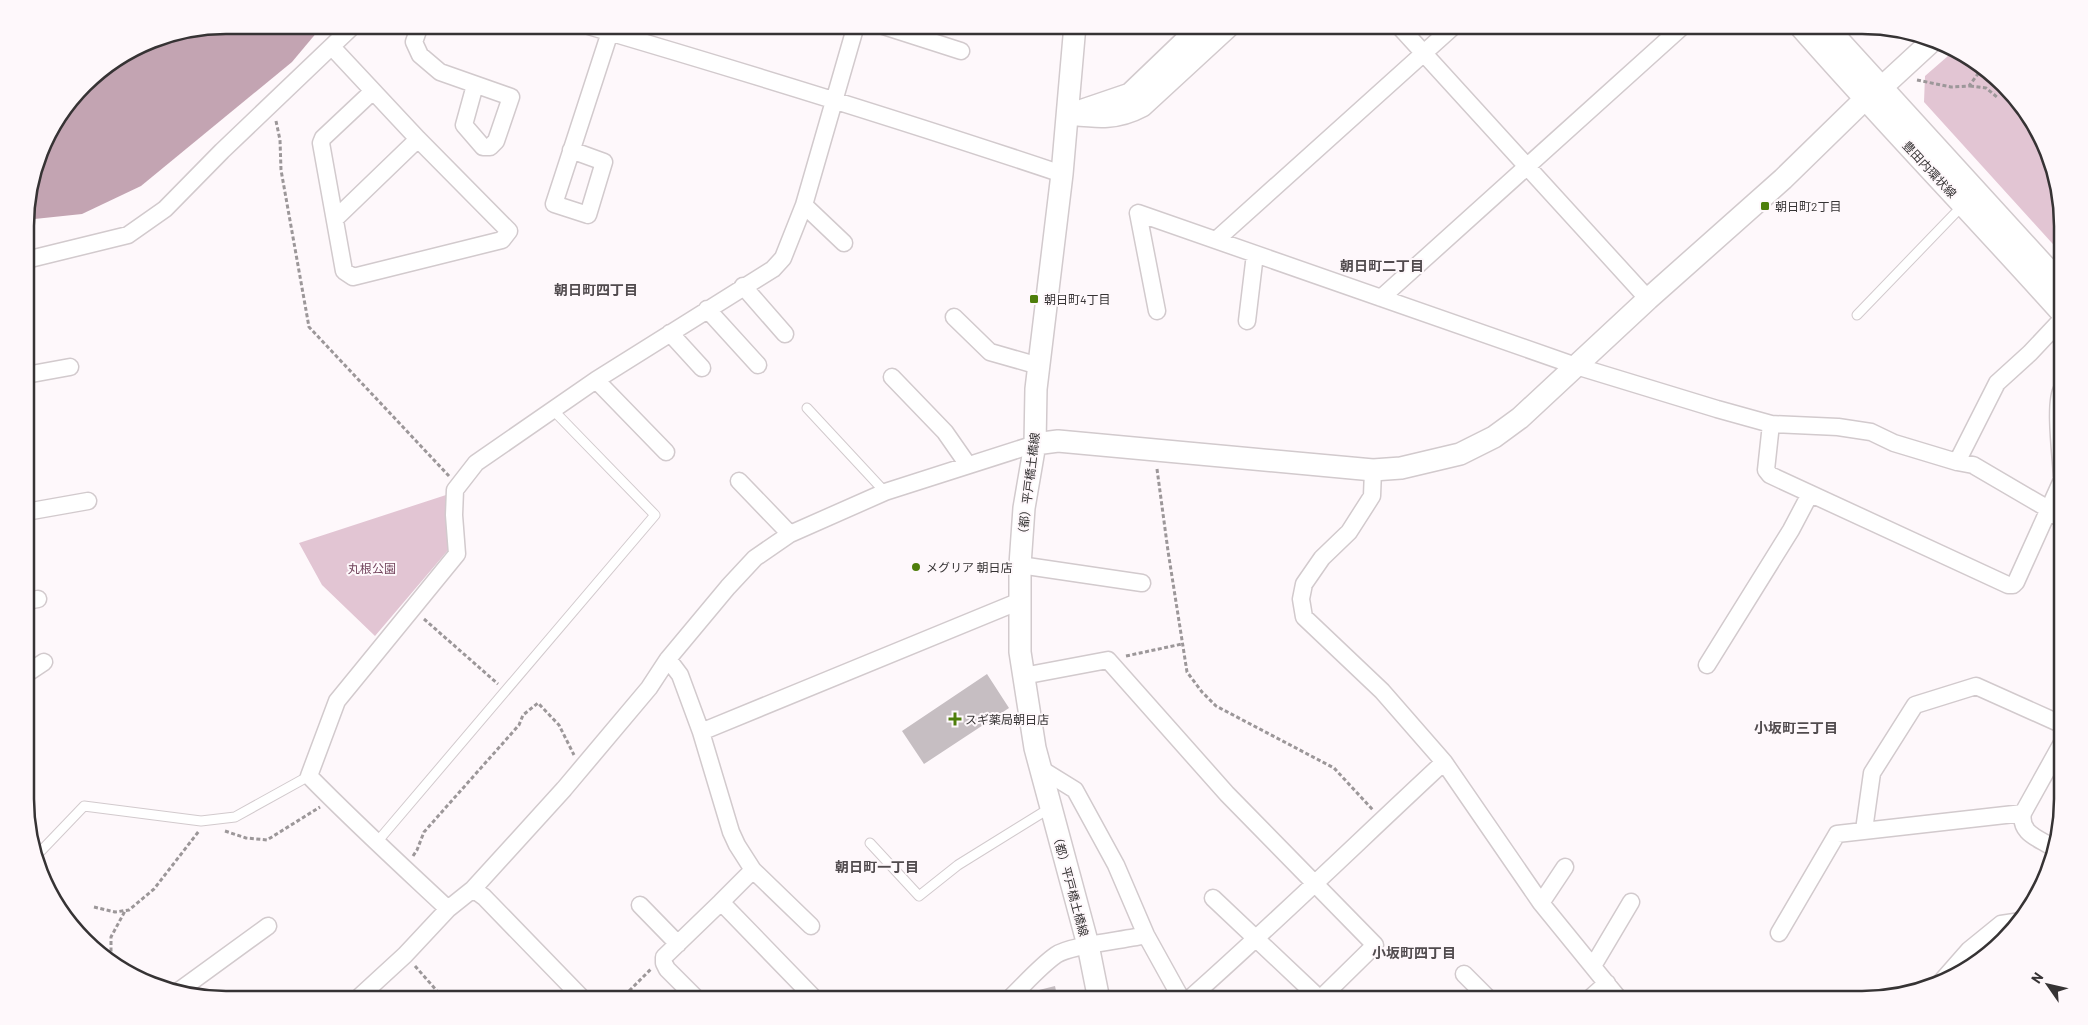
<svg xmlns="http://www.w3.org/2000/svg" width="2088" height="1025" font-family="Barlow,'Noto Sans JP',sans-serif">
<rect width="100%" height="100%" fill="#fef8fb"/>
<path fill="#e2c5d3" d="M1956,49L1995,75L2029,114L2061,199V253L1924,102L1925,76Z
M446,495L449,549L375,636L322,585L299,543Z"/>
<path fill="#c3a4b2" d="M225,25H323L292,62L141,186L82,214L25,220V212L46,136L93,75L149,40Z"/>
<path fill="#c6bec2" d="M987,674L1009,708L924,764L902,731Z
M1055,986L1058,1000H1023L1031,992Z"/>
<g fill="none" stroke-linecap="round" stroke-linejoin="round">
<defs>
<path id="service" d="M1857,315L1964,204
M807,408L885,492
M377,842L655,515L553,410
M870,843L919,896L958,865L1050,808
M37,863L39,853L84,806L201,821L235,817L309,776"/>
<path id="minor" d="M420,25L414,42L420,55L440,72L511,97L496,141L490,147H483L464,125L475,85
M585,25C745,72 904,121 1062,174
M880,25L961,51
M1398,25L1648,299
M332,47L418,139L509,231L502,240L353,277L344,271L321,143L323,138L373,91
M571,150L604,162L588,215L554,204L610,32
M804,205L844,243
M335,219L418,139
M1216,240L1455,25
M26,260L128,235L165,209L222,151L354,25
M743,286L785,334
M1381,298L1684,25
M707,309L758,365
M1157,311L1138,213L1576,366L1717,409L1771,424L1838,427L1871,432L1894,443L1957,462L1973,465L2050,510L2062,520
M954,317L990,352L1039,366
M1247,321L1255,254
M670,333L702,368
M26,375L70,367
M892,377L945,432L968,465
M596,380L666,452
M2062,389C2054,402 2061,457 2062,476
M1771,424L1766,470L1770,475L2008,585H2013L2016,582L2062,480
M1957,462L1997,383L2030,353L2062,319
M1373,470L1372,496L1349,532L1322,558L1304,584L1301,599L1304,617L1382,691L1444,762L1541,903L1620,1000
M739,481L790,534
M26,512L88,501
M1020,565L1142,583
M26,601L38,599
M668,659L680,675L701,732L731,832L737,845L753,870L721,902L816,1000
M1707,665L1791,530L1810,494
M26,674L44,662
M1023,676L1108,660L1227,794L1375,945L1320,999L1213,898
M701,732L1020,601
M1041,769L1075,790L1116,865L1146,935L1182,1000
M1864,830L1872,773L1915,705L1976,686L2063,725
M2052,847C2038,838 2019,833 2023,813L2063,741
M753,870L811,926
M473,889L484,897L584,1000
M1541,903L1565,867
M640,905L678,944
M448,909C401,865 354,822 309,776L337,701L457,554L454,515L455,490L476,463L596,380L773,269L783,258L804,205L856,25
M1779,933L1837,834L2023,813
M1593,966L1631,902
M1464,974L1490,1000
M1940,983L1969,950L2001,924L2021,921
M180,990L268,926
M356,1000L405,955L448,909L473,889L564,789L649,688L668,659L728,587L755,558L790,534L885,492L1035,444
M698,1000L667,969L664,963V957L721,902
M1008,1000C1024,985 1039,967 1056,955C1070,945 1126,940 1146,935
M1188,1000C1275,923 1359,841 1444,762
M1588,1000L1607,983"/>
<path id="tertiary" d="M1075,25L1062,174L1036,389L1035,444L1024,508L1020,565V652L1035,748L1088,945L1099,1000
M1799,25C1885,123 1975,216 2062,313
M1825,25L2062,285
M1083,110L1130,94L1202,25
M1068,114C1096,117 1116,120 1142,106L1230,25
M1035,444L1058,441L1373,470L1401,468L1460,454L1494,437L1520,418L1648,299L1783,179L1865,99L1881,88L1932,41"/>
</defs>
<use href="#service" stroke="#d2cacd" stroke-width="11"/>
<use href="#minor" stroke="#d2cacd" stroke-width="19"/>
<use href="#tertiary" stroke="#d2cacd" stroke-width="24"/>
<path stroke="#9c9799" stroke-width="3" stroke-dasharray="4 2.5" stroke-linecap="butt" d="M1917,80L1951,87L1969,86L1983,67
M1970,86L1986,88L1997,97
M276,121L280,140L281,170L309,327L449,476
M1157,469L1168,551L1187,672L1202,692L1216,706L1334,768L1373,810
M424,619L498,684
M1126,656L1182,644
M225,831L246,838L267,840L320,807
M413,856L417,850L424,832L519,725L523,715L538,703L559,725L574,755
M94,907L115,912L129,910L154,889L199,831
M111,958V937L125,911
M415,966L445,1000
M620,1000L651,969"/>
<use href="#service" stroke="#fff" stroke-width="9"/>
<use href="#minor" stroke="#fff" stroke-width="16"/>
<use href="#tertiary" stroke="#fff" stroke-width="21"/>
</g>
<g fill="#4e7e0b" stroke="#fef8fb" stroke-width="2">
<rect x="1760" y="201" width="10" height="10" rx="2.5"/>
<rect x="1029" y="294" width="10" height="10" rx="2.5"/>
<circle cx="916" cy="567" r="5"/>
<path d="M952.5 711.5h5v5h5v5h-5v5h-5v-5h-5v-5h5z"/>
</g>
<g text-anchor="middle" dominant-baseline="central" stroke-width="4" stroke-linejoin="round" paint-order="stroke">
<g font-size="12" fill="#363334" stroke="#fef8fb">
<text transform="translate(1930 169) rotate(47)">豊田内環状線</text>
<text transform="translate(1028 486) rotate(-83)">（都）平戸橋土橋線</text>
<text transform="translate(1071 884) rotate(75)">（都）平戸橋土橋線</text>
</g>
<g font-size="12" fill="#363334" stroke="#fef8fb" text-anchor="start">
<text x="1775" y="206">朝日町2丁目</text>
<text x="1044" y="299">朝日町4丁目</text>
<text x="926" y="567">メグリア 朝日店</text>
<text x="965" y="719">スギ薬局朝日店</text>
</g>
<g font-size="12" fill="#73455d" stroke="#fef8fb">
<text x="372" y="568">丸根公園</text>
</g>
<g font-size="14" font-weight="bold" fill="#514b4e" stroke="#fef8fb">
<text x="1382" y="265">朝日町二丁目</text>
<text x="596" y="289">朝日町四丁目</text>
<text x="1796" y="727">小坂町三丁目</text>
<text x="877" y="866">朝日町一丁目</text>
<text x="1414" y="952">小坂町四丁目</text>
</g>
</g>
<path d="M0 0H2088V1025H0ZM226 34H1862A192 192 0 0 1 2054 226V799A192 192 0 0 1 1862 991H226A192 192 0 0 1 34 799V226A192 192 0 0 1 226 34Z" fill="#fef8fb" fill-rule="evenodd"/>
<path fill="none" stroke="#363334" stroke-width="2.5" d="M226 34H1862A192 192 0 0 1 2054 226V799A192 192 0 0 1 1862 991H226A192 192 0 0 1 34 799V226A192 192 0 0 1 226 34Z"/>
<g transform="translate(2048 985) rotate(304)" stroke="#fef8fb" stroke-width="4" paint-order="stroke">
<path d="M0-4L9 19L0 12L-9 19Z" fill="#363334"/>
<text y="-8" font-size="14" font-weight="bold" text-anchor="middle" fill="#363334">N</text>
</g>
</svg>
